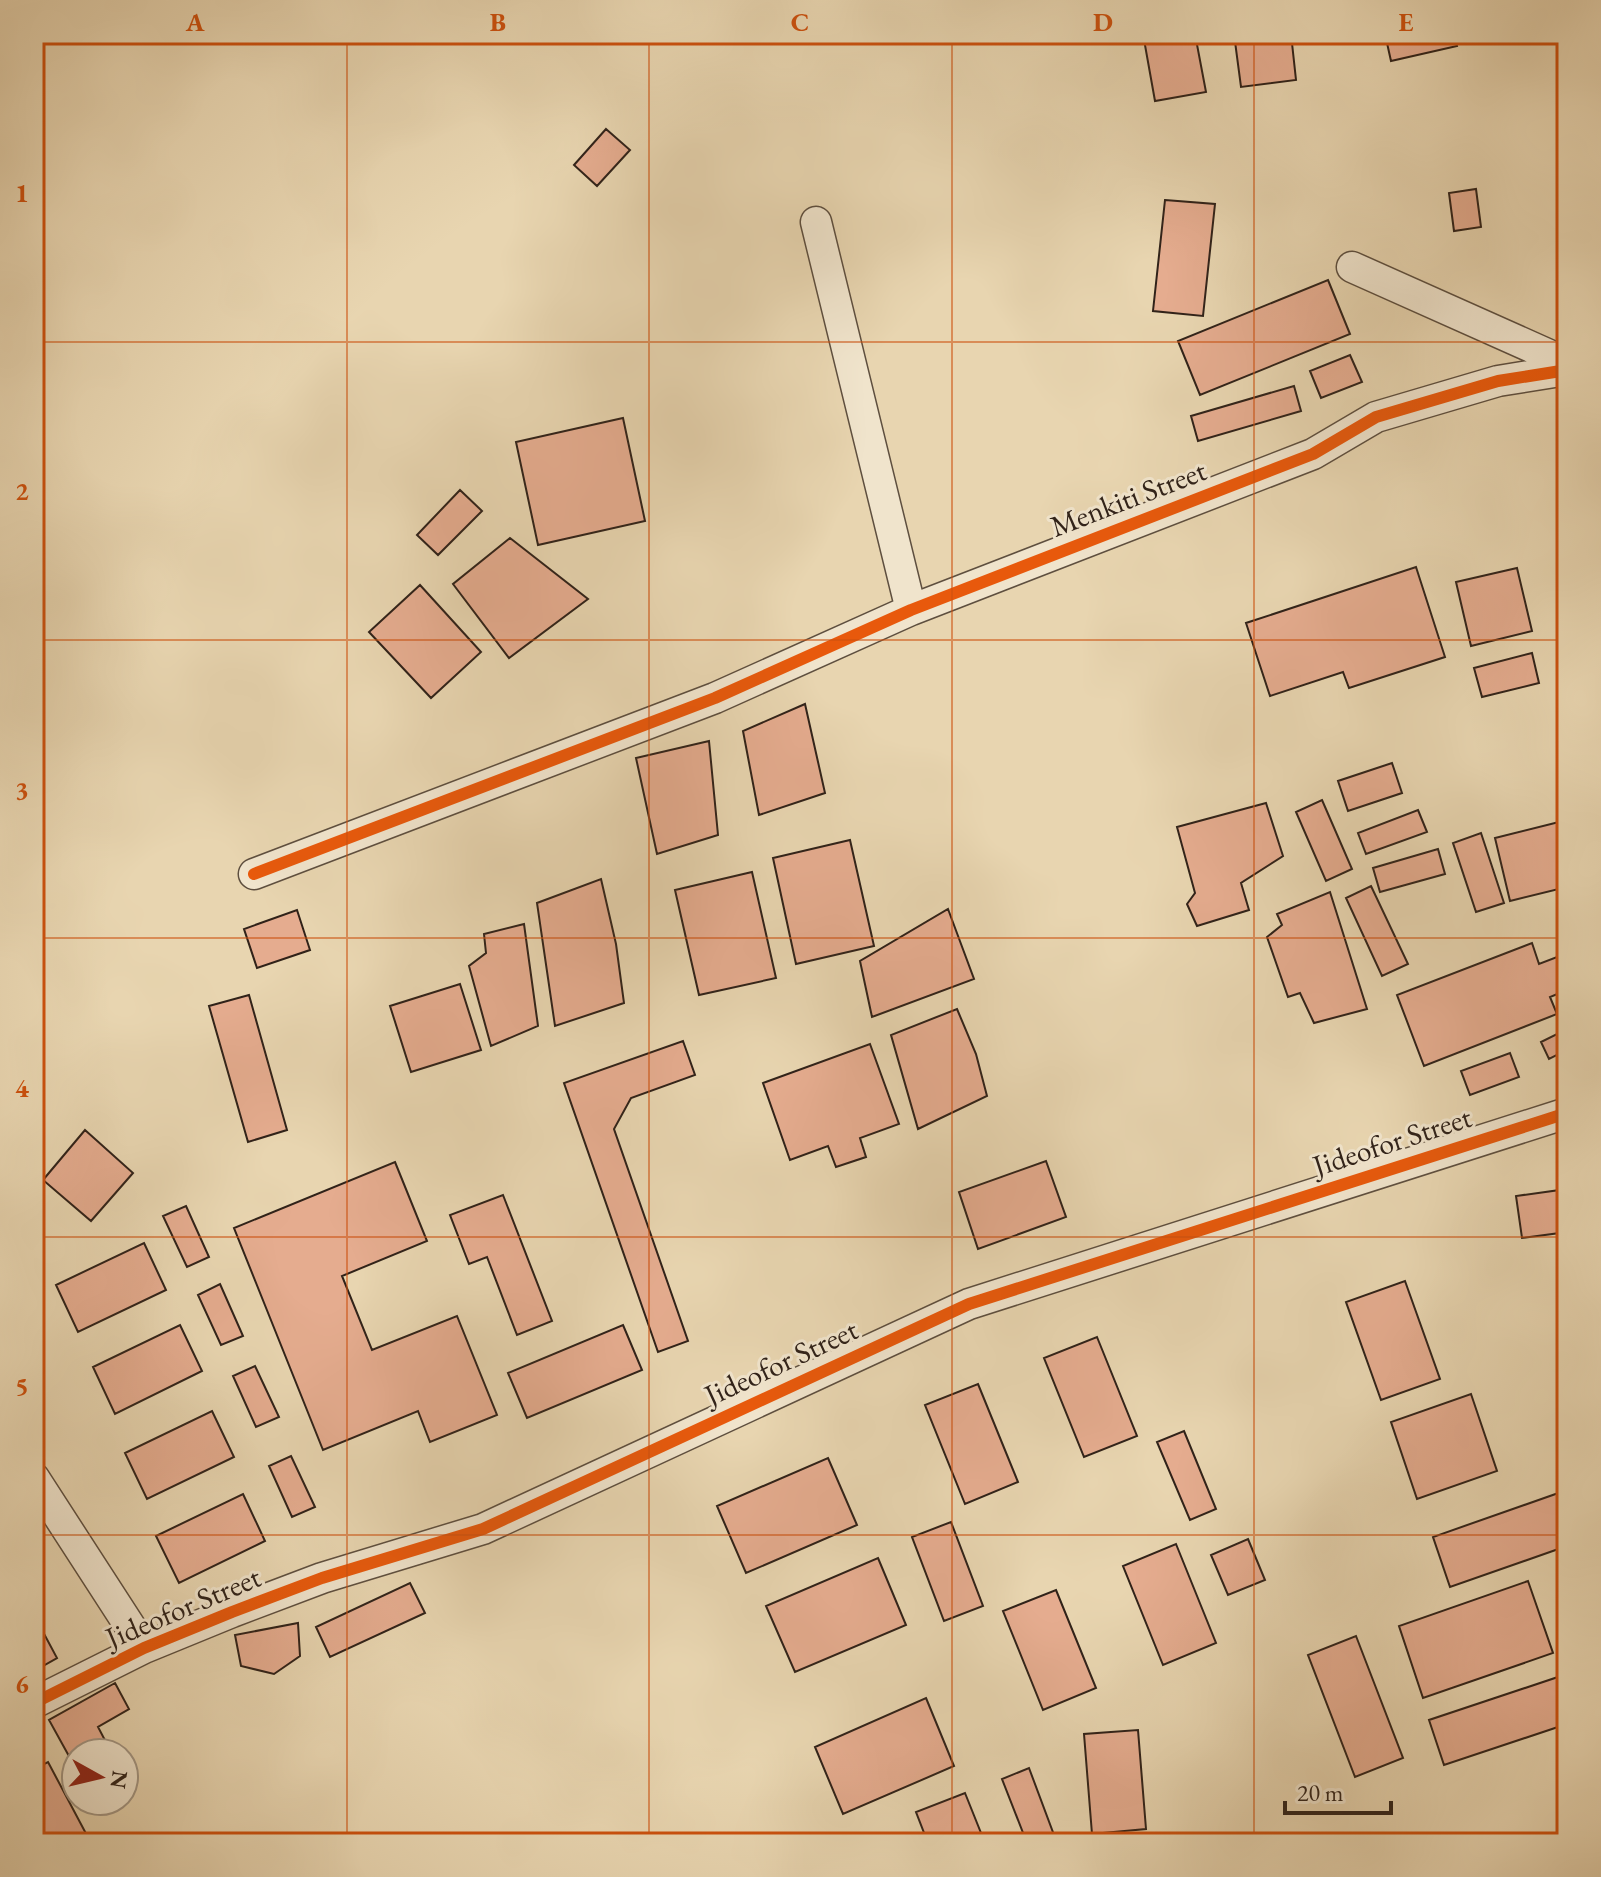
<svg xmlns="http://www.w3.org/2000/svg" width="1601" height="1877" font-family="'EB Garamond',serif">
<rect width="100%" height="100%" fill="#e8d5b0"/>
<filter id="stains"><feTurbulence type="fractalNoise" baseFrequency=".0025" numOctaves="4"/><feColorMatrix values="0 0 0 0 .2 0 0 0 0 .09 0 0 0 0 .02 0 0 0 .5 -.17"/></filter>
<radialGradient id="worn" r=".72"><stop offset=".6" stop-color="#630" stop-opacity="0"/><stop offset="1" stop-color="#630" stop-opacity=".3"/></radialGradient>
<path fill="#e5ac8f" stroke="#302219" stroke-width="2" d="M1143,34H1195L1206,92L1155,101Z
M1234,34H1291L1296,80L1241,87Z
M1385,34H1454L1457,46L1391,61Z
M606,129L630,150L597,186L574,165Z
M1476,189L1481,227L1454,231L1449,193Z
M1165,200L1215,204L1203,316L1153,311Z
M1328,280L1350,334L1200,395L1178,341Z
M1350,355L1362,382L1321,398L1310,371Z
M1294,386L1301,411L1198,441L1191,416Z
M623,418L645,521L538,545L516,442Z
M460,490L482,511L438,555L417,535Z
M510,538L588,599L509,658L453,584Z
M1416,567L1445,657L1349,688L1343,672L1270,696L1246,623Z
M1517,568L1532,631L1471,646L1456,582Z
M420,585L481,652L431,698L369,632Z
M1532,653L1539,683L1482,697L1474,668Z
M805,704L825,793L759,815L743,731Z
M709,741L718,835L657,854L636,758Z
M1392,763L1402,793L1348,811L1338,781Z
M1322,800L1352,869L1326,881L1296,812Z
M1266,803L1283,856L1241,883L1249,910L1197,926L1187,904L1195,893L1177,827Z
M1418,810L1427,832L1366,854L1358,833Z
M1563,821L1567,839V887L1510,901L1495,838Z
M1481,833L1504,903L1476,912L1453,843Z
M850,840L874,946L796,964L773,858Z
M1438,849L1445,874L1380,892L1373,868Z
M752,872L776,978L699,995L675,890Z
M601,879L616,944L624,1003L555,1026L537,903Z
M1371,886L1408,964L1382,976L1346,898Z
M1330,892L1367,1009L1314,1023L1300,993L1288,997L1267,937L1282,925L1277,914Z
M948,909L974,979L872,1017L860,961Z
M297,910L310,950L257,968L244,929Z
M524,924L538,1026L491,1046L469,966L486,953L484,934Z
M1532,943L1539,964L1557,957L1567,983V990L1550,997L1557,1014L1424,1066L1397,995Z
M460,984L481,1050L411,1072L390,1006Z
M249,995L287,1130L248,1142L209,1006Z
M957,1009L976,1054L987,1096L918,1129L891,1035Z
M1567,1029V1050L1549,1059L1541,1042Z
M683,1041L695,1075L631,1098L614,1129L688,1341L658,1352L564,1083Z
M870,1044L899,1124L860,1138L866,1157L836,1167L828,1146L790,1160L763,1083Z
M1510,1053L1519,1077L1470,1095L1461,1071Z
M85,1130L133,1173L91,1221L43,1180Z
M1046,1161L1066,1217L978,1249L959,1192Z
M395,1162L427,1241L342,1276L372,1350L457,1316L497,1415L430,1442L418,1411L323,1450L234,1228Z
M1567,1189V1232L1522,1238L1516,1196Z
M503,1195L552,1321L517,1335L487,1257L469,1264L450,1215Z
M186,1206L209,1257L187,1267L163,1216Z
M144,1243L166,1290L78,1332L56,1285Z
M1405,1281L1440,1379L1381,1400L1346,1302Z
M220,1284L243,1336L221,1345L198,1295Z
M180,1325L202,1371L115,1414L93,1367Z
M623,1325L642,1370L527,1418L508,1373Z
M1097,1337L1137,1436L1084,1457L1044,1358Z
M255,1366L279,1417L256,1427L233,1376Z
M978,1384L1018,1482L965,1504L925,1405Z
M1471,1394L1497,1471L1417,1499L1391,1422Z
M212,1411L234,1457L147,1499L125,1453Z
M1184,1431L1216,1509L1190,1520L1157,1442Z
M291,1456L315,1507L292,1517L269,1466Z
M828,1458L857,1525L746,1573L717,1506Z
M1567,1490V1546L1450,1587L1433,1537Z
M243,1494L265,1541L179,1583L156,1536Z
M951,1522L983,1606L944,1621L912,1537Z
M1248,1539L1265,1580L1228,1595L1211,1555Z
M1176,1544L1216,1643L1163,1665L1123,1566Z
M878,1558L906,1625L795,1672L766,1606Z
M1528,1581L1553,1653L1423,1698L1399,1626Z
M410,1583L425,1613L330,1657L316,1627Z
M1056,1590L1096,1688L1043,1710L1003,1611Z
M34,1615L57,1658L34,1671Z
M298,1623L300,1656L274,1674L241,1666L235,1635Z
M1356,1636L1403,1758L1355,1777L1308,1655Z
M1567,1674V1724L1444,1765L1429,1720Z
M115,1683L129,1709L98,1727L109,1748L101,1753H76L75,1767L49,1720Z
M926,1698L954,1766L843,1814L815,1747Z
M1138,1730L1146,1829L1092,1834L1084,1734Z
M48,1762L91,1843H34L42,1836L34,1822V1769Z
M1029,1768L1057,1843H1027L1002,1779Z
M965,1793L985,1843H928L916,1812Z"/>
<g fill="none" stroke-linecap="round" stroke-linejoin="round">
<defs>
<path id="minor" d="M816,222L911,610
M1352,267L1567,363
M254,874L715,698L911,610L1313,454L1376,417L1498,381L1567,370
M34,1478L144,1648
M34,1703L144,1648L232,1612L322,1578L483,1529L969,1304L1567,1113"/>
</defs>
<use href="#minor" stroke="#5e4f3f" stroke-width="33"/>
<use href="#minor" stroke="#f0e4cc" stroke-width="30"/>
<defs>
<path id="cycleway" d="M254,874L715,698L911,610L1313,454L1376,417L1498,381L1567,370
M34,1703L144,1648L232,1612L322,1578L483,1529L969,1304L1567,1113"/>
</defs>
<use href="#cycleway" stroke="#f0e4cc" stroke-width="17"/>
<use href="#cycleway" stroke="#e8590c" stroke-width="12"/>
</g>
<path fill="none" stroke="#cc510e" stroke-width="2" stroke-opacity="0.55" d="M347,34V1843M649,34V1843M952,34V1843M1254,34V1843M34,342H1567M34,640H1567M34,938H1567M34,1237H1567M34,1535H1567"/>
<g text-anchor="middle" dominant-baseline="central" stroke-width="6" stroke-linejoin="round" paint-order="stroke">
<g font-size="30" fill="#302219" stroke="#f0e4cc">
<text transform="translate(1128 498) rotate(-21)">Menkiti Street</text>
<text transform="translate(1392 1141) rotate(-18)">Jideofor Street</text>
<text transform="translate(781 1362) rotate(-25)">Jideofor Street</text>
<text transform="translate(183 1607) rotate(-23)">Jideofor Street</text>
</g>
</g>
<rect width="1601" height="1877" fill="none" stroke="#e8d5b0" stroke-width="88"/>
<g transform="translate(100 1777) rotate(98)"><circle r="38" fill="#f0e4cc" stroke="#a39684" stroke-width="2"/>
<path d="M0-6L14 30L0 20L-14 30Z" fill="#8f2418"/>
<text y="-12" font-size="22" font-weight="bold" text-anchor="middle" fill="#302219">N</text>
</g>
<path d="M1285 1801v12h106v-12" fill="none" stroke="#302219" stroke-width="4"/>
<text x="1297" y="1801" font-size="24" fill="#302219" stroke="#f0e4cc" stroke-width="6" paint-order="stroke">20 m</text>
<rect x="44" y="44" width="1513" height="1789" fill="none" stroke="#cc510e" stroke-width="3"/>
<g font-size="26" text-anchor="middle" font-weight="bold" fill="#cc510e">
<text x="195" y="31">A</text>
<text x="498" y="31">B</text>
<text x="800" y="31">C</text>
<text x="1103" y="31">D</text>
<text x="1406" y="31">E</text>
<text x="22" y="202">1</text>
<text x="22" y="500">2</text>
<text x="22" y="799">3</text>
<text x="22" y="1097">4</text>
<text x="22" y="1395">5</text>
<text x="22" y="1693">6</text>
</g>
<rect width="100%" height="100%" filter="url(#stains)"/>
<rect width="100%" height="100%" fill="url(#worn)"/>
</svg>
